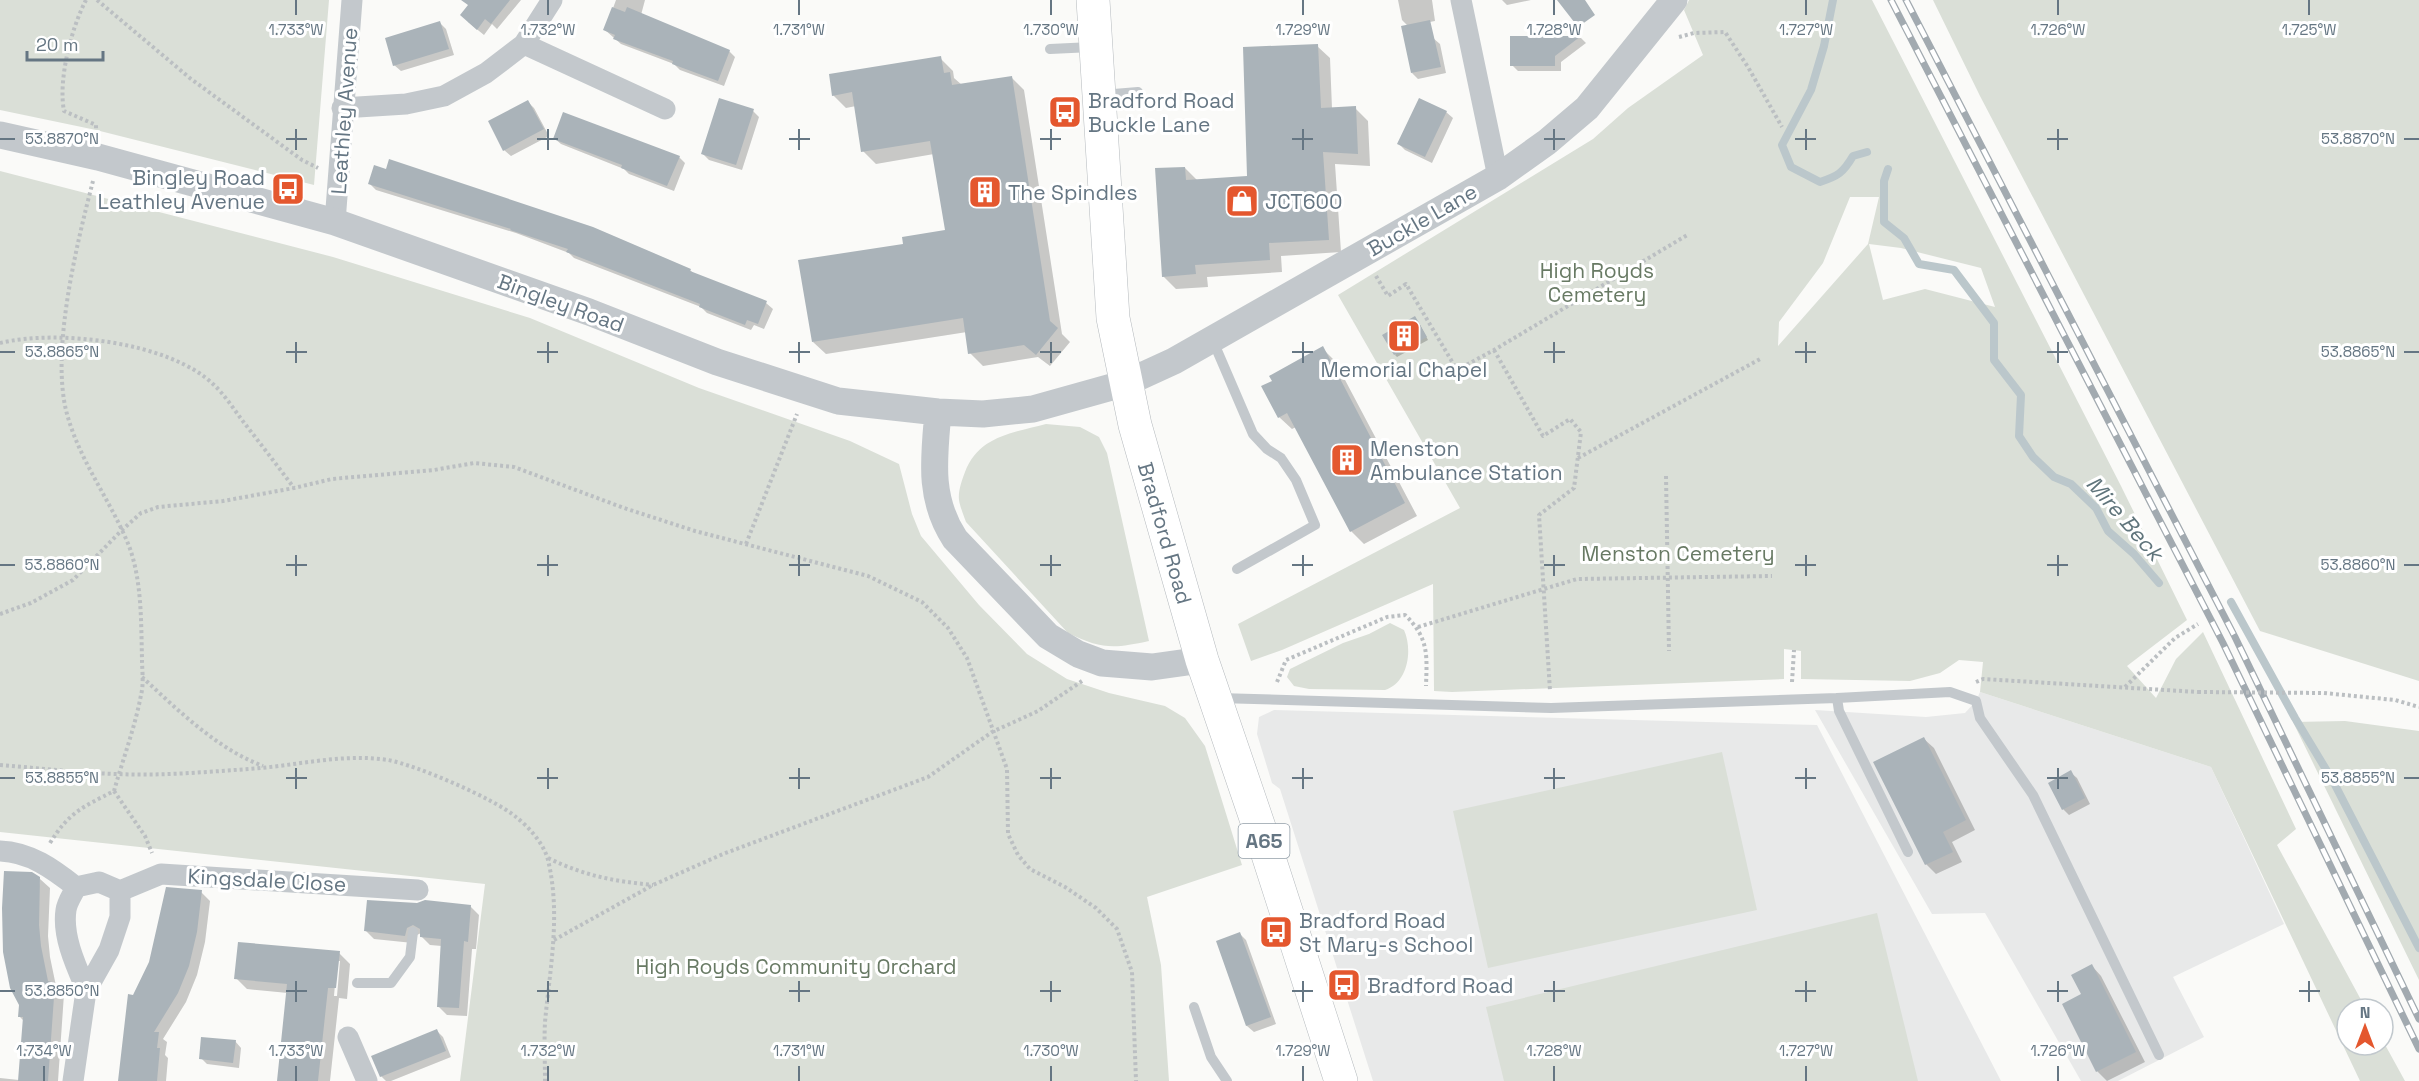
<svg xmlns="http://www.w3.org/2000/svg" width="2419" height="1081" font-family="'Space Grotesk',sans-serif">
<rect width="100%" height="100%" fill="#fafaf8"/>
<path fill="#e8e9e9" d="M1980,692L2211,767L2284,924L2173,977L2204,1037L2118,1081H2081L1985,913L1932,914L1815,710L1926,717L1965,713L1976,701Z
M1274,710L1817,725L2001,1081H1373L1280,789L1272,783L1257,734L1259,717Z"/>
<path fill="#dadfd7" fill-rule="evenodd" d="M0,0H329L314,185L96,130L0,110Z
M1689,0H1872L2121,486L2187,620L2127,666L2156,698L2176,659L2203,632L2296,829L2277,845L2366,1009H2347V1045H2383V1041L2405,1081H2360L2211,767L1980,692L1983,662L1959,660L1940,673L1910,681L1801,679V651L1784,649V679L1452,692L1434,691L1433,584L1282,650L1251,661L1238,624L1460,508L1338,295L1593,139L1628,108L1703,55L1684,10ZM1850,197H1879L1868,244L1778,346L1779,322L1823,263ZM1869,244L1901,248L1981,268L1995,307L1925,289L1883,300Z
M1933,0H2419V681L2260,631L1980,96Z
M0,171L333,257L530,318L699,388L850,441L899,464L912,514L921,536L979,605L1027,654L1067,679L1109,693L1165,706L1185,718L1205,746L1242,865L1147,897L1161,965L1169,1081H460L485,884L0,832Z
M1046,424L1080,427L1099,437L1107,453L1149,641C1113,649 1101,649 1068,633L966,522C964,516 960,507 959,500C958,491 962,480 965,472C979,436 1012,433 1046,424Z
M1390,623L1404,630C1413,650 1408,683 1385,690L1309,689L1294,686L1287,677L1290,669L1343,643L1369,634Z
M2345,721L2419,731V980L2293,722Z
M1722,752L1757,910L1488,968L1453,811Z
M1877,913L1918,1081H1504L1486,1007Z"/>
<path fill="#0003" fill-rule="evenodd" d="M474,0H521L497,29L492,24L484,35L468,22Z
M616,0H645L641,15L729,51L735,57L724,86L680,70L674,64L621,44L605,30Z
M1398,0H1432L1435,21L1408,26L1402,20Z
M1502,0H1531L1507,5Z
M440,23L446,29L454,55L401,71L394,65Z
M1433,38L1440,44L1446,73L1418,79L1412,73Z
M1512,38H1581L1586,43L1561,62V71H1518L1512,65Z
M1317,46L1330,58L1332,109L1355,108L1368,121L1370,166L1335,164L1341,252L1281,256L1282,272L1207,277L1208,287L1176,289L1163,276L1185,168L1197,180L1249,177Z
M940,58L953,71L954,78L962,85L1011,77L1024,90L1062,334L1070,342L1050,366L1038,357L983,366L970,353L967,332L826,354L813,342L904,246L947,232L934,154L876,164L863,151L856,106L846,108L833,95Z
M1420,100L1446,112L1453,118L1432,163L1405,150L1399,144Z
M528,102L534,108L549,136L511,156L504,150Z
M753,111L759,117L742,170L709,160L702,153Z
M554,138L679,157L685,163L674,191L629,174L624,169L561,144Z
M370,184L690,270L694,274L766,303L773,309L764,329L754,325L751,330L707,313L701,307L574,258L569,253L516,233L376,190Z
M1418,321L1428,340L1397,357L1395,355Z
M1322,348L1335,361L1417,516L1364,544L1351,531L1296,427L1292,429L1279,417L1274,382Z
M1924,739L1934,748L1975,830L1952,842L1962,862L1936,874L1926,864L1875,763Z
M2070,772L2077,778L2090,804L2069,815L2063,809Z
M40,879L50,888L48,936L50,957L56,986L64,994L58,1081H0V1078L19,1080L24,1021L19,1016Z
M201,892L210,901L205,942L197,975L186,1002L163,1039L167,1042L165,1055L168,1058L166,1081H120L134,996Z
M470,906L479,915L476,949H472L467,1016L447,1015L438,1006L442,946L430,945L421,936V933L415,936L413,943L374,939L366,931Z
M1240,934L1246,940L1276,1024L1254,1032L1247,1026L1217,942Z
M339,953L350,964L347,999L339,998L330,1081H279L288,993L247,989L236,978ZM337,961H340L337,996H334Z
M2092,966L2101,976L2145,1062L2107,1081L2097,1071Z
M437,1031L443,1037L451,1057L391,1081H386L381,1076Z
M235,1041L241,1048L239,1068L207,1064L201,1058Z"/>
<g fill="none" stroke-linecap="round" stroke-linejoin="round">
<path stroke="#bbc7cb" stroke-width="8" d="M1833,0L1824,46L1811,90L1782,145L1791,167L1820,182C1838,176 1843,173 1853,156L1867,152
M1888,169L1884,181V222L1904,238L1919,264L1954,270L1994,323V360L2021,395L2019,436L2033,457L2054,477L2071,484L2096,508L2108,531L2134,554L2159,583
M2231,602L2295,718L2333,781L2419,948"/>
</g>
<path fill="#aab3b9" d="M461,0H510L491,24L485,19L477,30L460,15L468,5Z
M1557,0H1585L1595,15L1578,27Z
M612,7L625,12L627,7L730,50L718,81L672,64L673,61L613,39L615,35L603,30Z
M1430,20L1441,67L1411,73L1401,26Z
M440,21L449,49L393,66L385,38Z
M1510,36H1581L1555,56V66H1510Z
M1318,44L1321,108L1356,106L1358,154L1323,152L1329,240L1269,243L1270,260L1195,265L1196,274L1162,277L1155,168L1185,167L1186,180L1247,176L1243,47Z
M941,56L944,73L950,72L952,85L1012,76L1050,321L1058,328L1036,355L1024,345L968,354L963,318L812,342L798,260L903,244L902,237L945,230L930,141L861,152L852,92L832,96L829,74Z
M719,98L754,109L736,165L701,154Z
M1419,98L1447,111L1425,157L1397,144Z
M528,100L544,129L503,151L488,121Z
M563,112L680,156L667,186L621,168L622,165L553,139Z
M389,159L593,227L691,269L690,271L767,301L758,324L747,320L745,325L699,307L700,304L566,252L568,249L510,230L511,229L368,184L374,165L386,169Z
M1415,316L1427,337L1394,355L1382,335Z
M1323,346L1405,503L1350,532L1287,413L1278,418L1261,386L1272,381L1269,376Z
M1924,737L1966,820L1943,832L1953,852L1925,865L1873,762Z
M2071,770L2085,798L2062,810L2048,783Z
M4,871L32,872L40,877L39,925L41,946L48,981L55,983L48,1081H18L23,1017H18L19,1005L10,988L3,952L2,908Z
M166,887L202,890L197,932L189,966L178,993L154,1032H159L157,1048H160L157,1081H118L128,994L133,995L149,962Z
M367,900L417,903L425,900L471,905L468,942L464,941L459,1008L437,1007L441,939L420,937V929L413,925L407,928L405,936L364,931Z
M1240,932L1271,1017L1246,1026L1216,941Z
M238,942L340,951L336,988H328L318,1081H277L287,984L234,979Z
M2092,964L2136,1052L2096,1072L2062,1004L2081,994L2071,975Z
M437,1029L446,1051L380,1077L371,1056Z
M201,1037L236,1040L233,1063L199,1059Z"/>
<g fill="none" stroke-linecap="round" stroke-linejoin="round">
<defs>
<path id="primary" d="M1093,0L1113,318L1135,425L1202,660L1260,830L1341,1081"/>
</defs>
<use href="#primary" stroke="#b5babe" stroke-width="34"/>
<path stroke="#bbbfc2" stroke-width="4" stroke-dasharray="3 3" stroke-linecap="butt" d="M86,0C71,29 58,80 64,111L96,125V130
M97,0L191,79L302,160L318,168
M1679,37L1694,33L1725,32L1748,67L1782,127
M93,181C77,243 50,352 67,414C80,462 111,501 129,546C142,581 141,622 142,659C142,670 144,684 141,695C135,727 123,759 114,791
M1376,276L1388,296L1406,284L1457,370L1494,350L1689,234
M0,343C58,329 169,342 213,384C224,394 233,408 242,420C259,442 277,465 294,488
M1494,350L1543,436L1570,419L1581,432L1574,488L1539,515L1550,691
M1578,458L1762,358
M1666,476L1669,651
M746,544L797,414
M0,614L31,603L73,580L121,531L141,513L158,507L223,501L294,488L332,479L434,470L474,463L514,467L624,508L695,531L868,576L922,602L948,628L967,658L1007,769L1008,834L1018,855L1030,869L1065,887L1096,908L1117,929L1132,972L1136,1081
M1418,627L1577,579L1772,576
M142,677C178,710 217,749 263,766
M1277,682L1286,660L1387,617L1405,615C1429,638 1427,655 1426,686
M1792,682L1794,650
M1976,682L1983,679L2198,692
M2125,687L2175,638L2198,624
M2324,693L2395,700L2419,707
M0,765C39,768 78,773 117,774C160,776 206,772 249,769C295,766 342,753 388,760C416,765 495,799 516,817C529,827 544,844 548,860C561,914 550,968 545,1022C544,1041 545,1062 545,1081
M50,843C69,812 83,807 114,791L145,836L152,853
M548,858C585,876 613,881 653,885
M554,940L653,885L723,854L928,777L992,732L1038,711L1082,681"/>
<path stroke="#c3c8cc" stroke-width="10" d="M1050,49L1092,47
M1102,95L1138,92
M1213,341L1253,434L1267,449L1281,458L1296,480L1315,525L1237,569
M1218,698L1551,708L1837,698L1950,692L1976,701L1980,718L2033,795L2159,1055
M1837,698L1839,711L1908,852
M357,983H391L410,957L413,932
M1194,1007L1211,1057L1227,1081"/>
<path stroke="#c3c8cc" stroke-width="21" d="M1461,0L1498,177
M524,44L665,109
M342,108L406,104L444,96L486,73L524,44L552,0
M335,222L352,0
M0,851C30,852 53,869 76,887
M120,891L161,874L418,890
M348,1037L367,1081
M73,1081L86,991L109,950L120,917V891L99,882L76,887C73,894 67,902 66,910C62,936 76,966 86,989"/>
<path stroke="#c3c8cc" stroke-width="27" d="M0,135L98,157L335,222L589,312L717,362L838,401L938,412L983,414L1033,409L1126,383L1174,361L1498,177L1547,142L1587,108L1674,0
M938,412C934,458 928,498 955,539L1048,636L1078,654L1102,663L1152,667L1202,660"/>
<use href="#primary" stroke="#fff" stroke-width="33"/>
<defs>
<path id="rail" d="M1891,0L2223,643L2419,1049
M1906,0L2235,637L2419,1019"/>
</defs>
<use href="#rail" stroke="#a2aab0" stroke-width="7"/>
<use href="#rail" stroke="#fff" stroke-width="4.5" stroke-dasharray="14" stroke-linecap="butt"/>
<path stroke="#bbbfc2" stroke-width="4" stroke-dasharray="3 3" stroke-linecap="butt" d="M2198,692L2324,693"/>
</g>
<path fill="none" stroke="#657683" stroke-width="2" d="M296,0V15M548,0V15M799,0V15M1051,0V15M1303,0V15M1554,0V15M1806,0V15M2058,0V15M2309,0V15M296,129V150M548,129V150M799,129V150M1051,129V150M1303,129V150M1554,129V150M1806,129V150M2058,129V150M0,139H15M286,139H307M537,139H558M789,139H810M1040,139H1061M1292,139H1313M1544,139H1565M1795,139H1816M2047,139H2068M2404,139H2419M296,342V363M548,342V363M799,342V363M1051,342V363M1303,342V363M1554,342V363M1806,342V363M2058,342V363M0,352H15M286,352H307M537,352H558M789,352H810M1040,352H1061M1292,352H1313M1544,352H1565M1795,352H1816M2047,352H2068M2404,352H2419M296,555V576M548,555V576M799,555V576M1051,555V576M1303,555V576M1554,555V576M1806,555V576M2058,555V576M0,565H15M286,565H307M537,565H558M789,565H810M1040,565H1061M1292,565H1313M1544,565H1565M1795,565H1816M2047,565H2068M2404,565H2419M296,768V789M548,768V789M799,768V789M1051,768V789M1303,768V789M1554,768V789M1806,768V789M2058,768V789M0,778H15M286,778H307M537,778H558M789,778H810M1040,778H1061M1292,778H1313M1544,778H1565M1795,778H1816M2047,778H2068M2404,778H2419M296,981V1002M548,981V1002M799,981V1002M1051,981V1002M1303,981V1002M1554,981V1002M1806,981V1002M2058,981V1002M2309,981V1002M0,991H15M286,991H307M537,991H558M789,991H810M1040,991H1061M1292,991H1313M1544,991H1565M1795,991H1816M2047,991H2068M2299,991H2320M44,1066V1081M296,1066V1081M548,1066V1081M799,1066V1081M1051,1066V1081M1303,1066V1081M1554,1066V1081M1806,1066V1081M2058,1066V1081"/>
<defs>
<symbol id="bus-square" viewBox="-11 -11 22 22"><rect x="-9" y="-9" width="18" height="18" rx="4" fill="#e4572e" stroke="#fff"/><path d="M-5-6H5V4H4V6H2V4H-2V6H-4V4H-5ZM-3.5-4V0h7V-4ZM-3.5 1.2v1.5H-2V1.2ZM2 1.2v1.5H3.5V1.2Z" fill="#fff"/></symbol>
<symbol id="building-square" viewBox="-11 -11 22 22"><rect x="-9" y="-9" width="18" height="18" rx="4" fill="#e4572e" stroke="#fff"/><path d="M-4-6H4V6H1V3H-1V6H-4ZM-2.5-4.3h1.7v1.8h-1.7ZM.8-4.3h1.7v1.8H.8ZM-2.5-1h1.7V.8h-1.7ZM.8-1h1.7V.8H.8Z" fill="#fff"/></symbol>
<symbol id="shop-square" viewBox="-11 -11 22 22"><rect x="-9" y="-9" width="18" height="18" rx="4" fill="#e4572e" stroke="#fff"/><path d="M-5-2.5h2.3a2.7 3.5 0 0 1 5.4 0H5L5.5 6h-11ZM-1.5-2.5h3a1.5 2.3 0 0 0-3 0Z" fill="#fff"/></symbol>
</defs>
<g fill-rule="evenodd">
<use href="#bus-square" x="1046" y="93" width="38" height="38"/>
<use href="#bus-square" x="269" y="170" width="38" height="38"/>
<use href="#building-square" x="966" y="173" width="38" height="38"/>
<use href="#shop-square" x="1223" y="182" width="38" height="38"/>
<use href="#building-square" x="1385" y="317" width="38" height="38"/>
<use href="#building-square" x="1328" y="441" width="38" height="38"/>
<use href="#bus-square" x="1257" y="913" width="38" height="38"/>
<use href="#bus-square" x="1325" y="966" width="38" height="38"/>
</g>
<g text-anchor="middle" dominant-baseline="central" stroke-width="6" stroke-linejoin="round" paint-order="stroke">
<rect fill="#fff" stroke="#939fa8" stroke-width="1.5" x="1238.5" y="824" width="51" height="34" rx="4.5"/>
<g font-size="20" font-weight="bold" fill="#657683">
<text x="1264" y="841">A65</text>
</g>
<g font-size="21" fill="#657683" stroke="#fff" text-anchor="start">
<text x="1088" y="100">Bradford Road<tspan x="1088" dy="24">Buckle Lane</tspan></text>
<text x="265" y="177" text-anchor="end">Bingley Road<tspan x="265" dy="24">Leathley Avenue</tspan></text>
<text x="1008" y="192">The Spindles</text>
<text x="1265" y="201">JCT600</text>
<text x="1404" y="369" text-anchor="middle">Memorial Chapel</text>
<text x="1370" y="448">Menston<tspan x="1370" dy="24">Ambulance Station</tspan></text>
<text x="1299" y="920">Bradford Road<tspan x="1299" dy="24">St Mary-s School</tspan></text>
<text x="1367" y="985">Bradford Road</text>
</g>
<g font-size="21" fill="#657683" stroke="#fff">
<text transform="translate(344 111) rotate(-86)">Leathley Avenue</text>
<text transform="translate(1422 220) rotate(-30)">Buckle Lane</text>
<text transform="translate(561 303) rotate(20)">Bingley Road</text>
<text transform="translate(1165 533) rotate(74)">Bradford Road</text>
<text transform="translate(267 880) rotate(3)">Kingsdale Close</text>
</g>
<g font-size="21" fill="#687a64" stroke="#fff">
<text x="1597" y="270">High Royds<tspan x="1597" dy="24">Cemetery</tspan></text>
<text x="1678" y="553">Menston Cemetery</text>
<text x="796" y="966">High Royds Community Orchard</text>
</g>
<g font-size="22" font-style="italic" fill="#60757c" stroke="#fff">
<text transform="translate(2125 518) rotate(49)">Mire Beck</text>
</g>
</g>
<g font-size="15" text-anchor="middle" fill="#657683" stroke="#fff" stroke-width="6" stroke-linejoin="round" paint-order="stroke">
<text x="296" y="35">1.733°W</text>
<text x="548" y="35">1.732°W</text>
<text x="799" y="35">1.731°W</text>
<text x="1051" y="35">1.730°W</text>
<text x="1303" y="35">1.729°W</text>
<text x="1554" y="35">1.728°W</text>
<text x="1806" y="35">1.727°W</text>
<text x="2058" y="35">1.726°W</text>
<text x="2309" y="35">1.725°W</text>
<text x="62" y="144">53.8870°N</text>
<text x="2358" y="144">53.8870°N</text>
<text x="62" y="357">53.8865°N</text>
<text x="2358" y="357">53.8865°N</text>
<text x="62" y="570">53.8860°N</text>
<text x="2358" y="570">53.8860°N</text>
<text x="62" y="783">53.8855°N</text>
<text x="2358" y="783">53.8855°N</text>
<text x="62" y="996">53.8850°N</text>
<text x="44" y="1056">1.734°W</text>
<text x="296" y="1056">1.733°W</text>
<text x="548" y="1056">1.732°W</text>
<text x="799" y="1056">1.731°W</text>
<text x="1051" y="1056">1.730°W</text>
<text x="1303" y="1056">1.729°W</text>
<text x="1554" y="1056">1.728°W</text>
<text x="1806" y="1056">1.727°W</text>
<text x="2058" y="1056">1.726°W</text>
</g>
<g transform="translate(2365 1027)"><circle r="28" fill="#ffffff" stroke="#c1c8cd" stroke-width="1.5"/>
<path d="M0-4.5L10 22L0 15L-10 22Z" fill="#e4572e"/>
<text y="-9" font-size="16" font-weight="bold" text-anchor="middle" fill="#657683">N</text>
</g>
<path d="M27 51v9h76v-9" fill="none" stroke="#657683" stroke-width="3"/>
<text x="36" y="51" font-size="18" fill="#657683" stroke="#ffffff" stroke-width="4.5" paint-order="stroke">20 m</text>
</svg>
